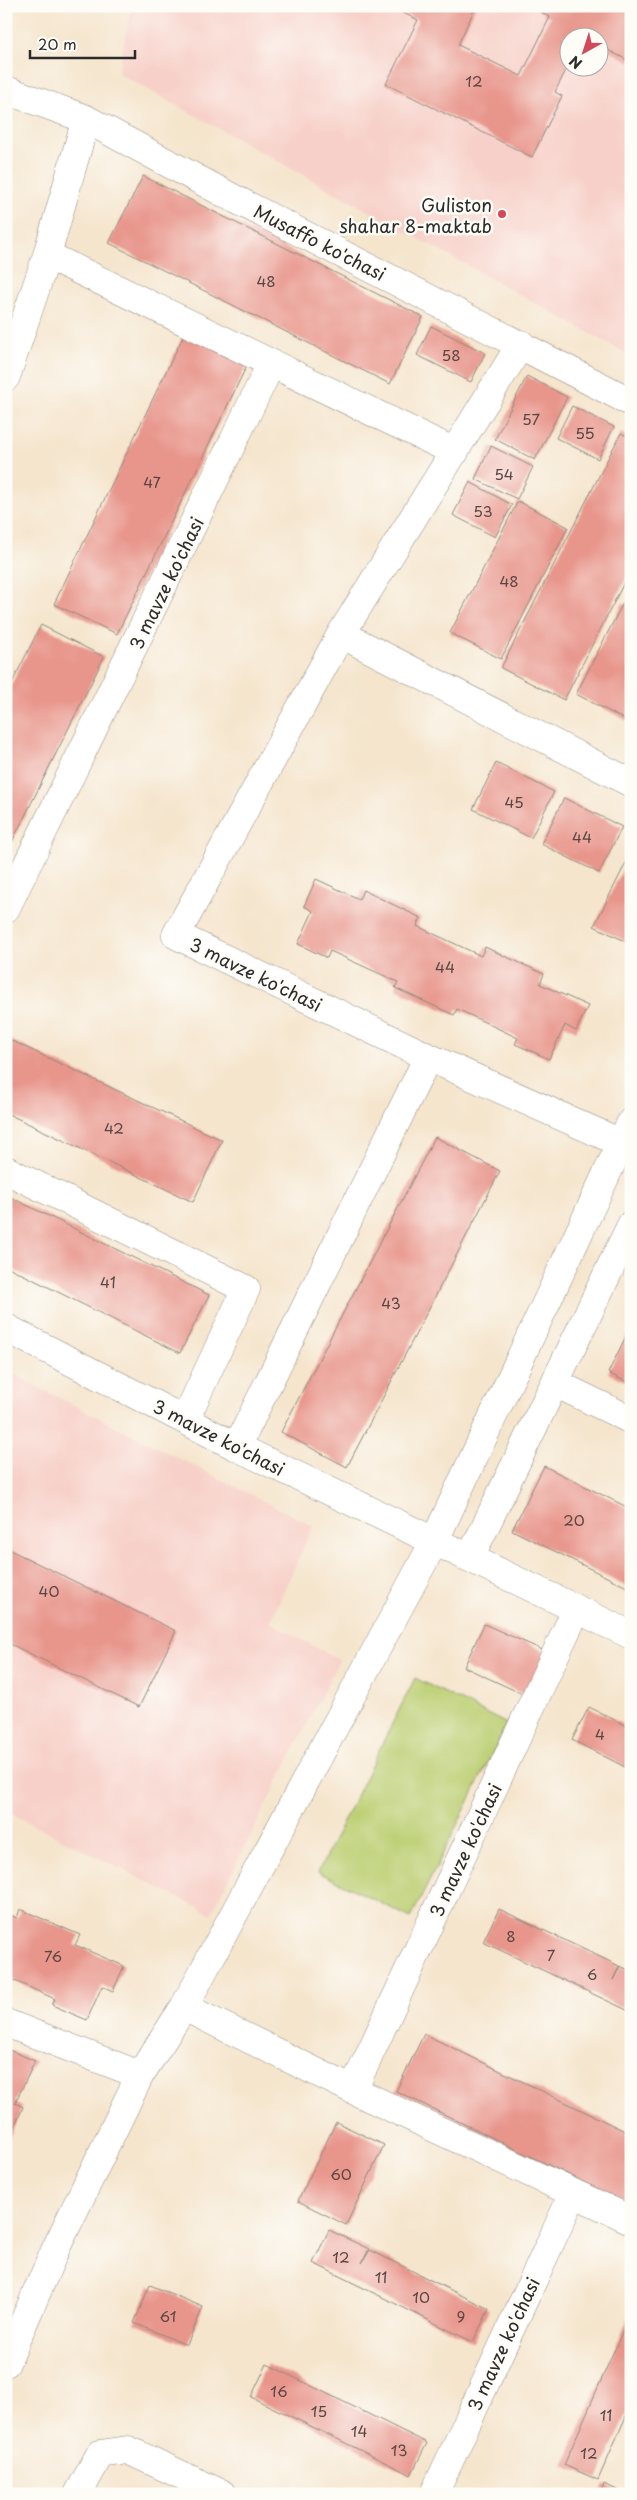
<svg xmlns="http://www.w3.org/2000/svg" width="637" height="2500" font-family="'Playpen Sans',sans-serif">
<rect width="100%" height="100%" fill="#fdfcf7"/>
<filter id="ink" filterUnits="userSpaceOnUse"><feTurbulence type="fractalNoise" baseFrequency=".02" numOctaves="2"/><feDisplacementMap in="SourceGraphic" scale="10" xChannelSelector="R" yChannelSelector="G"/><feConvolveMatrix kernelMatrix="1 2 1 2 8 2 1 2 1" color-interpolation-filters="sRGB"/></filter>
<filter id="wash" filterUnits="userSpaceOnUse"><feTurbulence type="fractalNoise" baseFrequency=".0096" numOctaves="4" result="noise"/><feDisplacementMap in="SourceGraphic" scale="20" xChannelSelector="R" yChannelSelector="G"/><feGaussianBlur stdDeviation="1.12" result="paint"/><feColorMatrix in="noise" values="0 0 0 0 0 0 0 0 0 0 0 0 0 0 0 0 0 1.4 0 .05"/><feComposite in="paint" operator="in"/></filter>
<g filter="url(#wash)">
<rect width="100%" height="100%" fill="#f5e5cd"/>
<path fill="#f7d1c9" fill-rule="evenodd" d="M132,6H631V356L118,73ZM570,38H600V68H570Z
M6,1371L313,1526L270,1622L339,1660L211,1914L6,1811Z"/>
<path fill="#bccf73" stroke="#747d4f" d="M415,1678L507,1724L411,1918L318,1872Z"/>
<g id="blocks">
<path fill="#e8968c" d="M403,6H476L458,45L521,76L550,17L542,13L545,6H631V62L600,46V38H570V62L555,92L562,96L532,157L386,84L418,20L401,12Z
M143,176L423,317L390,384L109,243Z
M431,326L485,353L471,382L417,355Z
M187,328L250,359L117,634L54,604Z
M527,376L567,397L535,460L495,439Z
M572,406L614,427L598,459L556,438Z
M621,433L631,438V569L564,700L501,668Z
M491,446L533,467L517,499L475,479Z
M470,482L512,505L495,537L453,515Z
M518,501L568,527L501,659L450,633Z
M623,603L631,607V723L576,694Z
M41,625L104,657L6,854V695Z
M496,763L554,792L531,838L473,809Z
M564,798L622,827L599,873L541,844Z
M631,853V944L594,926Z
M316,879L359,899L363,890L421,918L417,926L481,956L485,947L544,974L540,984L588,1006L576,1031L565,1025L549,1059L515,1044L518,1038L457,1009L454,1015L395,988L398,982L330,951L327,958L298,944L313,911L304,906Z
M6,1038L222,1140L193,1202L6,1113Z
M435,1137L500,1171L347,1467L281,1432Z
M6,1195L209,1295L180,1353L6,1266Z
M631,1326V1384L608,1373Z
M544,1466L631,1509V1589L512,1530Z
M6,1548L176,1631L139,1707L6,1642Z
M484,1624L547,1652L527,1696L464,1667Z
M589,1707L631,1728V1770L572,1740Z
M20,1909L80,1935L75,1945L124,1966L113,1991L102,1986L87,2020L52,2005L55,1999L6,1977V1913L17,1918Z
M499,1909L619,1966L613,1980L620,1966L631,1971V2012L483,1942Z
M424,2034L631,2134V2205L396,2091Z
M7,2049L35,2061L15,2103L23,2107L6,2145Z
M336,2122L384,2145L346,2225L298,2201Z
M329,2230L369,2249L362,2263L370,2250L489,2309L473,2342L313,2263Z
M150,2285L203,2307L187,2345L134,2323Z
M631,2312V2405L598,2480L564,2465Z
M267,2364L427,2443L411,2475L251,2397Z
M604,2484L626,2494H600Z"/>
</g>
</g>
<g filter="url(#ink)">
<use href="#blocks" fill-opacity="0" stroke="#90887c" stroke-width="1"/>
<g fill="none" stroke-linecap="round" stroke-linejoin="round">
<defs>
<path id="minor" d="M6,90L86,119L231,197L631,402
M47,255L455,452
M521,344L341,634L631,783
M6,377L47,255L86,119
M341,634L176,935L428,1057L621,1143
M6,908L271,364
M6,1170L246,1289L185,1420
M6,1328L237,1447L631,1635
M555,1383L631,1420
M237,1447L428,1057
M470,1558L631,1225
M184,2007L353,2090L631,2220
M6,2023L140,2075
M353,2090L576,1610
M6,2363L56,2248L140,2075L184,2007L434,1542L631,1122
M78,2494L100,2454L128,2450L222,2494
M434,2494L573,2194"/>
</defs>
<use href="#minor" stroke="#90887c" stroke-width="29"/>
<use href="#minor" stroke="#fff" stroke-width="28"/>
</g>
</g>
<circle fill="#d1495b" stroke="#fdfcf7" stroke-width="2" cx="502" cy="214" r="5"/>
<g text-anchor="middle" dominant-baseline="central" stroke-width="5" stroke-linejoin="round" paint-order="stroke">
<g font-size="15" fill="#5a4643">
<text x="474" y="80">12</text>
<text x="266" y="280">48</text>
<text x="451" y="354">58</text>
<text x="531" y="418">57</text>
<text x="585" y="432">55</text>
<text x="504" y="473">54</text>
<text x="152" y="481">47</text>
<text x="483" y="510">53</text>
<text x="509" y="580">48</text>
<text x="514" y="801">45</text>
<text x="582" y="836">44</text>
<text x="445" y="966">44</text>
<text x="114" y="1127">42</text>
<text x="108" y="1281">41</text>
<text x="391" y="1302">43</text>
<text x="574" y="1519">20</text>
<text x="49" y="1590">40</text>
<text x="600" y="1733">4</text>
<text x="511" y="1935">8</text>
<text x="551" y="1954">7</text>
<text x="53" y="1955">76</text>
<text x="592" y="1973">6</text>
<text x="341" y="2173">60</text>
<text x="341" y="2256">12</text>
<text x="381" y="2276">11</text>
<text x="421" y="2296">10</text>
<text x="168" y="2315">61</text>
<text x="461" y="2315">9</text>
<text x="279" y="2390">16</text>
<text x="319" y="2410">15</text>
<text x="606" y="2414">11</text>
<text x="359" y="2430">14</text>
<text x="399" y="2449">13</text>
<text x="589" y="2452">12</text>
</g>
<g font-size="18" fill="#2b2b2b" stroke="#fdfcf7" text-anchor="end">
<text x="492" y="204">Guliston<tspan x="492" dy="21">shahar 8-maktab</tspan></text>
</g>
<g font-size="18" fill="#2b2b2b" stroke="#fdfcf7">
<text transform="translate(320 242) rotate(27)">Musaffo ko'chasi</text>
<text transform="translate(166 583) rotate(-64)">3 mavze ko'chasi</text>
<text transform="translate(256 974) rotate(26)">3 mavze ko'chasi</text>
<text transform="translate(219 1437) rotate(27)">3 mavze ko'chasi</text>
<text transform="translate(465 1850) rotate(-65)">3 mavze ko'chasi</text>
<text transform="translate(503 2344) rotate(-65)">3 mavze ko'chasi</text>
</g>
</g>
<rect width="637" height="2500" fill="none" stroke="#fdfcf7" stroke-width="25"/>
<g transform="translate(584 52) rotate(219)"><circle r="24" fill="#fdfcf7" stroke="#a9a8a5"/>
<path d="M0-4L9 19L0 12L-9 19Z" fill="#d1495b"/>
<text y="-8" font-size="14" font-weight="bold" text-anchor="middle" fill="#2b2b2b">N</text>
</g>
<path d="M30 50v8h105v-8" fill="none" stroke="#2b2b2b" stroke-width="2.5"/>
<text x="38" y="50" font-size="15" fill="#2b2b2b" stroke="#fdfcf7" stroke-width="4" paint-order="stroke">20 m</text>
</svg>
